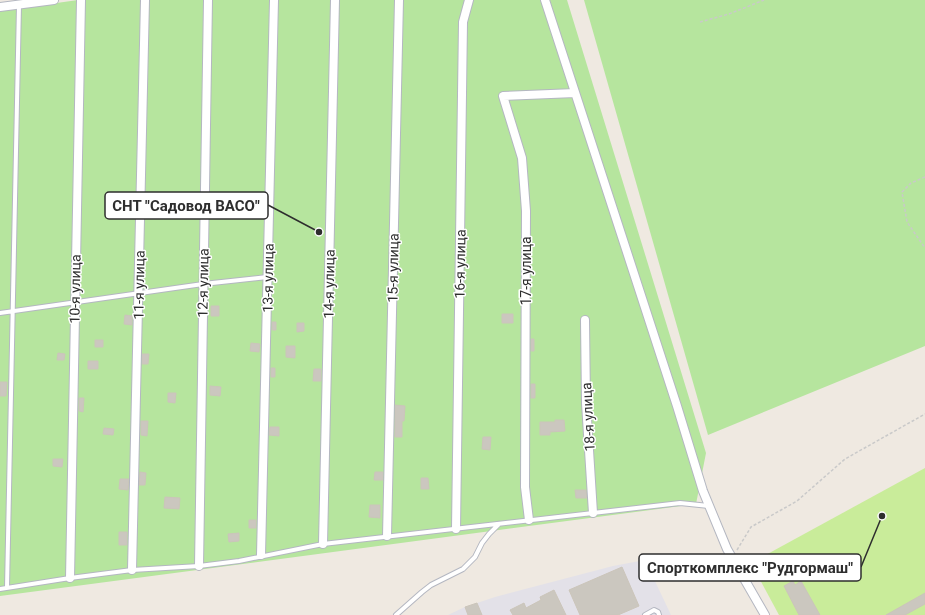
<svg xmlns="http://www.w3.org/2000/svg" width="925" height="615" font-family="Roboto,sans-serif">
<rect width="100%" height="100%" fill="#efe9e1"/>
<path fill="#e3e1e8" d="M645,560L671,615H448L465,607L495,597L613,566Z"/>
<path fill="#b6e59e" d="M78,0H567L706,453L696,504L0,596V11Z
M584,0H925V346L708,435Z"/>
<path fill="#c9ec9a" d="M925,468V615H779L751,563Z"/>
<path fill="#cbc7bf" stroke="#cbc5ba" d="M211,306H219V316H211Z
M502,314H513V323H502Z
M125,315L132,316V325L124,324Z
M272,322H276V330H272Z
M297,323H304V331L297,332Z
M531,339H534V351H531Z
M95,340H103V347H95Z
M251,343L260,344L259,352L250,351Z
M286,346H295V358L286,357Z
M58,353L65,354L64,360H57Z
M142,354H149L148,364H142Z
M88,361H98V369H88Z
M271,368H275V377H271Z
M314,369H321V381H313Z
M0,382H7L6,396H0Z
M531,384H535V398H531Z
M210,386L221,387L220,396L210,395Z
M168,393H176L175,403L168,402Z
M79,398H84L83,412L79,411Z
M395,405L405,406L404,421H402V437H395Z
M555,420H564L565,431L550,432V435H540V422H555Z
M141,421H148L147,436L141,435Z
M270,427H279V436L269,435Z
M104,428L114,429L113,435L103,434Z
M483,437H491L490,450L482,449Z
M53,459H63L62,467L53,466Z
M140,472L146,473L145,485H139Z
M375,472H383V480H374Z
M421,478H428L429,489H421Z
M120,479H129L128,490L119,489Z
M575,490H586L587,498H576Z
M165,497L180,498L179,509L164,508Z
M370,505H380V518L369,517Z
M249,520H256V528H249Z
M119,532H127V545H119Z
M239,533V541L229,542L228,534Z
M622,567L639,606L618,615H580L569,590Z
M793,581L795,585L801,581L820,615H799L784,586Z
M554,590L566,615H513L510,610L524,603L526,608L541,600L540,597Z
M925,593V604L905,615H886Z
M477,603L482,615H468L465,607Z"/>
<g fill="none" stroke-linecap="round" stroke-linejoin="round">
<defs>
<path id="service" d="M0,313L203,284L267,277
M7,588L19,5
M0,589L70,578L132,570L199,566L239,561L323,544L680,503L709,506
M396,615L422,592L431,585L463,569L475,557L482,543L489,534L499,524
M645,615L654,610L658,612L659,615"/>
<path id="minor" d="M545,0L677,406L703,491L727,549L765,615
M0,7L54,0
M585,320L586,403L593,513
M529,520L525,487L526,211L522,158L503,96L575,93
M456,529L463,22L469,0
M387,536L399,0
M323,544L335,0
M261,555L274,0
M199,566L208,0
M132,570L145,0
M70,578L81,0"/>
</defs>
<use href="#service" stroke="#b4b7c1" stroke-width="6"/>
<use href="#minor" stroke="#b4b7c1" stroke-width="10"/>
<path stroke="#c9c9c9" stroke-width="1.5" stroke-dasharray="3 2" stroke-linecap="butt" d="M700,22L729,14L764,0
M925,177L911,183L902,192L907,222L925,248
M737,550L751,527L797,501L845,459L925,414"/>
<use href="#service" stroke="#fff" stroke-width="4"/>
<use href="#minor" stroke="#fff" stroke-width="8"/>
</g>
<g text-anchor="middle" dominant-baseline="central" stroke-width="3" stroke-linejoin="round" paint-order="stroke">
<g font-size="14" fill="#2e2e2e" stroke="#fff">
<text transform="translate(460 264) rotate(-89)">16-я улица</text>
<text transform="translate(393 268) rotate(-89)">15-я улица</text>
<text transform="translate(526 271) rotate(-90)">17-я улица</text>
<text transform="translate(268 278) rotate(-89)">13-я улица</text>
<text transform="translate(203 283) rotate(-89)">12-я улица</text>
<text transform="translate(329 284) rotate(-89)">14-я улица</text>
<text transform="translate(139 285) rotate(-89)">11-я улица</text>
<text transform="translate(75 289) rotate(-89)">10-я улица</text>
<text transform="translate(588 417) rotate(-93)">18-я улица</text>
</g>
</g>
<path fill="none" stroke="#2e2e2e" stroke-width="1.5" d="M319 232L268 205M882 516L861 567"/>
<g fill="#2e2e2e" stroke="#fff" stroke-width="1.5">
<circle cx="319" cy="232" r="4"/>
<circle cx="882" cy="516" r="4"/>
</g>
<g fill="#fff" stroke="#2e2e2e" stroke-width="1.5">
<rect x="105" y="192" width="163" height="27" rx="4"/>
<rect x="639" y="554" width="222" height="27" rx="4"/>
</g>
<g font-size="15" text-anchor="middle" font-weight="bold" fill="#2e2e2e">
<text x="186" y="211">СНТ "Садовод ВАСО"</text>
<text x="750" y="573">Спорткомплекс "Рудгормаш"</text>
</g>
</svg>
